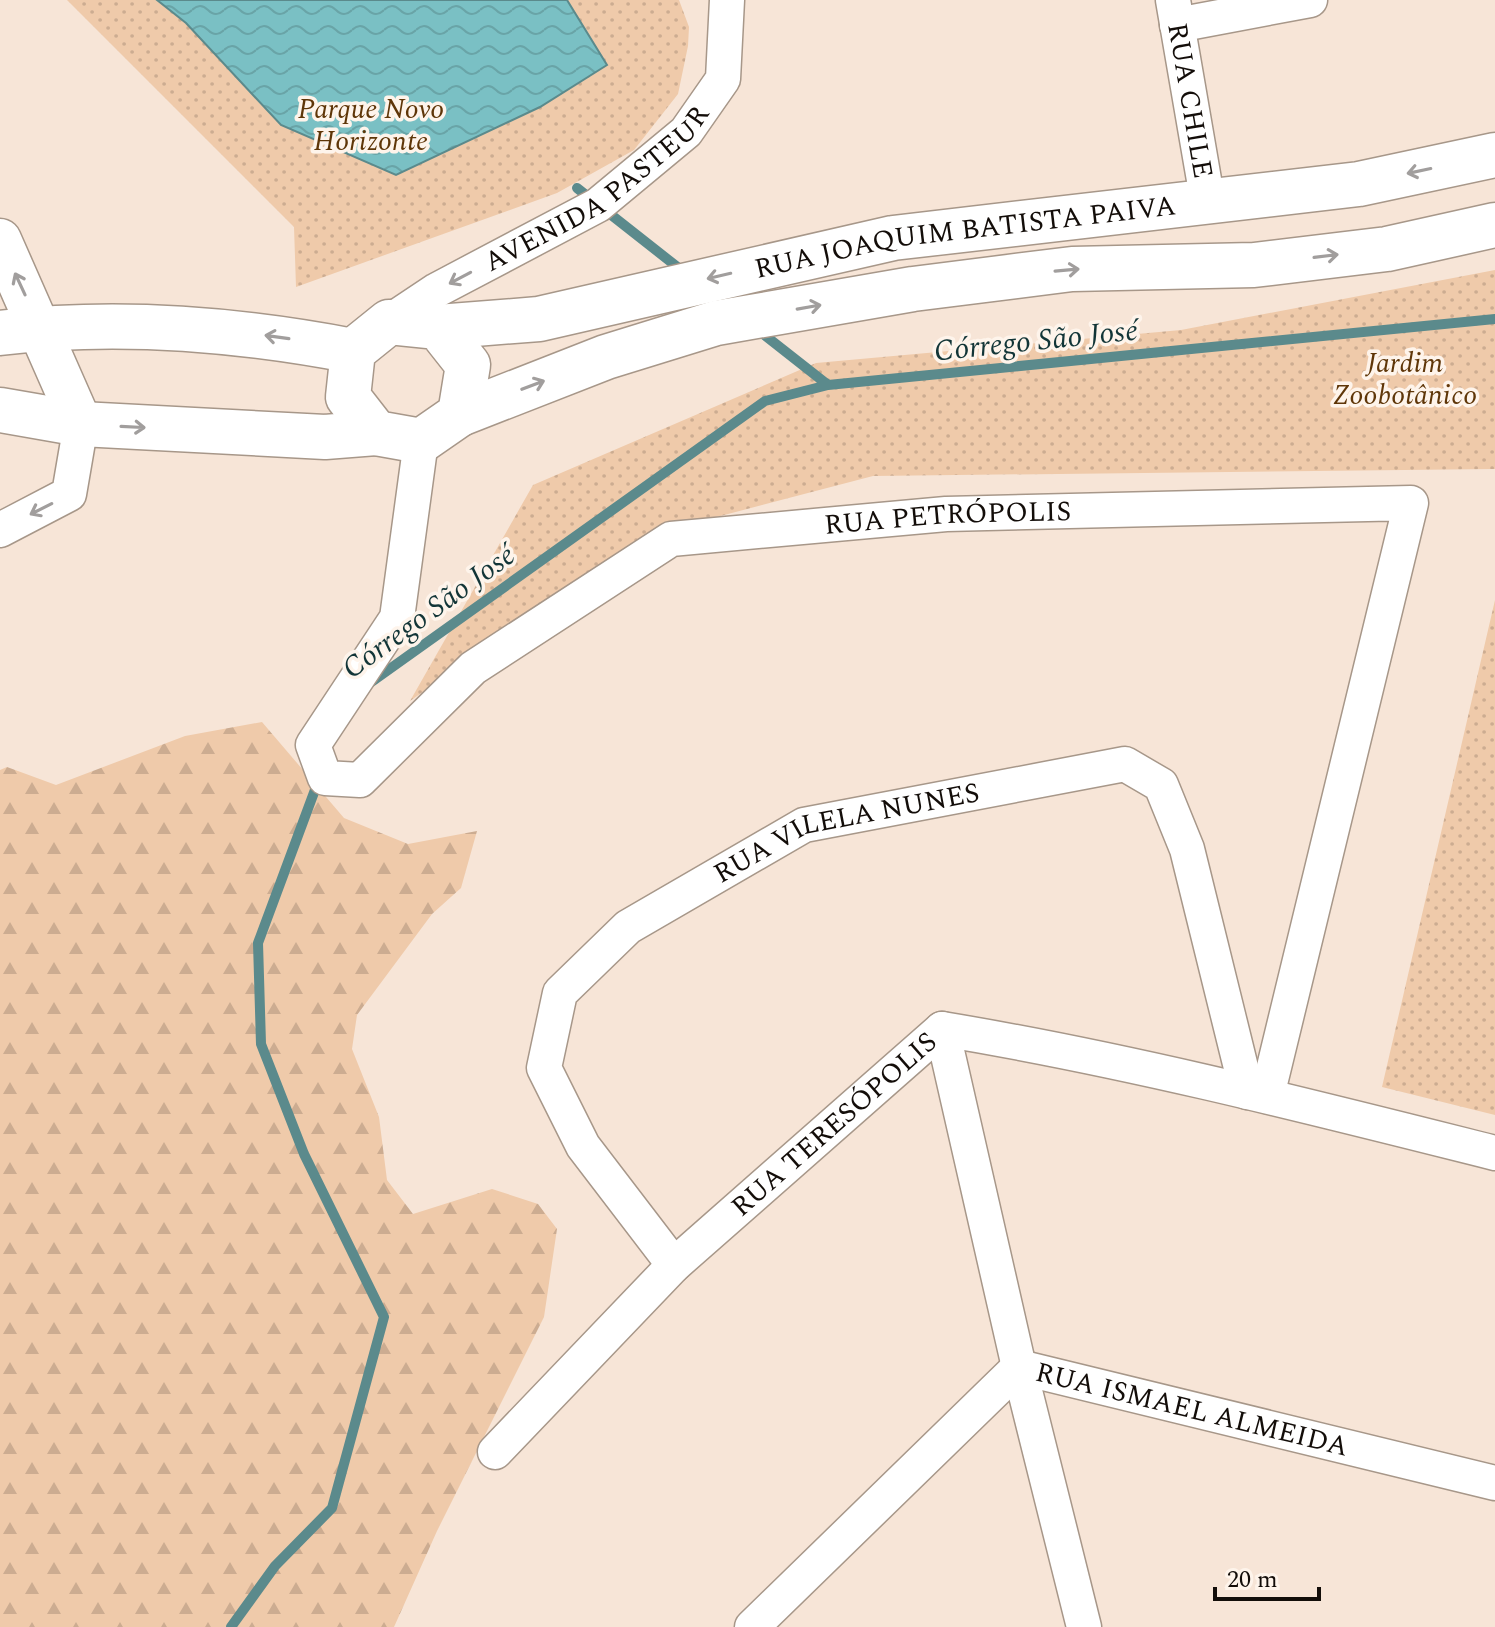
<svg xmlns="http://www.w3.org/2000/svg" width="1495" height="1627" font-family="Spectral,serif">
<defs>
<pattern id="grass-dots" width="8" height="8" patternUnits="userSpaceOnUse" patternTransform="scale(2)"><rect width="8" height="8" fill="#efcaaa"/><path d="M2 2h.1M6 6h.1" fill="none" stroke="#ccac91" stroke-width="1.8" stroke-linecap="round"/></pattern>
<pattern id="forest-firs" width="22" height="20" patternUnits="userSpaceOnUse" patternTransform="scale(2)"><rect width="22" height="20" fill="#efcaaa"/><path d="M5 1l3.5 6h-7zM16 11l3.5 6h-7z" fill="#ccac91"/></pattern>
<pattern id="water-waves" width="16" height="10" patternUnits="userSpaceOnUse" patternTransform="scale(2)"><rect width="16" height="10" fill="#7ac0c4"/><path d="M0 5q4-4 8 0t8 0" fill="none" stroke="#69a4a7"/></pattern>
</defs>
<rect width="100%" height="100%" fill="#f7e5d7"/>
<path fill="url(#grass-dots)" d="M67,0H679L689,27L688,46L678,94L634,150L557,193L296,287L294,227Z
M1495,270V469L873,476L644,536L410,701L533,485L816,363L1181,330Z
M1495,600V1115L1382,1087Z"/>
<path fill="url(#forest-firs)" d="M262,722L344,818L408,844L477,831L461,888L432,914L357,1015L352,1049L379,1117L387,1180L413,1214L492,1189L538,1204L557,1229L544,1317L437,1531L394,1627H0V770L7,767L56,785L185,736Z"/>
<path fill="url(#water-waves)" stroke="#5b8a8c" stroke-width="2" d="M157,0H567L607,65L540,107L396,175L281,125L186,23Z"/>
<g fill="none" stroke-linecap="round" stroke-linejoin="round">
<path stroke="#5b8a8c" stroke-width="10" d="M577,188L685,273
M758,330L828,385
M370,683L765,401L828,385L1495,319
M231,1627L275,1566L332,1508L384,1317L304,1154L261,1044L258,943L319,779"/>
<defs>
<g id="minor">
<path id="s1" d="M1173,0L1208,203"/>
<path d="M1177,25L1310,0"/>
<path id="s2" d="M389,322L437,290L598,205L686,132L723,79L727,0"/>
<path id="s3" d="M421,441L397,618L313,745L325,778L360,780L473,668L671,539L946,514L1411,503L1267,1096"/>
<path d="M0,530L69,494L81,424"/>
<path d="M942,1029L1019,1367L1084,1627"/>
<path id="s4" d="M674,1265L583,1146L544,1068L560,993L628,927L804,825L1125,764L1161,785L1187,849L1247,1092"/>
<path id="s5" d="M1019,1367L1495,1483"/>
<path id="s6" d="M495,1452L674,1265L942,1029C1129,1060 1312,1107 1495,1153"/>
<path d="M752,1627L1019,1367"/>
</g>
<path id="tertiary" d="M0,240L81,424"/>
<g id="secondary">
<path d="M389,322L438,327L468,365L460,414L421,441L376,433L348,397L353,351Z"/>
<path id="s7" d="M438,327L539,319L893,238L1359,184L1495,155"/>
<path d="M0,333C117,319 238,329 353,351"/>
<path d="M0,410L81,424L325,437L376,433"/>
<path d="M460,414L606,357L716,323L913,289L1072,269L1254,265L1387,249L1495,225"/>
</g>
</defs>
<use href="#minor" stroke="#a79789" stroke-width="37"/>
<use href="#tertiary" stroke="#a79789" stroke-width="45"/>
<use href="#secondary" stroke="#a79789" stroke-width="47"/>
<use href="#minor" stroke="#fff" stroke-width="34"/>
<use href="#tertiary" stroke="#fff" stroke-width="42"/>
<use href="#secondary" stroke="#fff" stroke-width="44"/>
</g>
<defs><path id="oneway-shaft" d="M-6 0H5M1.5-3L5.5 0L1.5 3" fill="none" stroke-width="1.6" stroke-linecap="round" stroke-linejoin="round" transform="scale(2)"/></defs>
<g stroke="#a19e9d">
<use href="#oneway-shaft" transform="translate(1419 171) rotate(168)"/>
<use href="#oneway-shaft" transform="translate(1326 256) rotate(-7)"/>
<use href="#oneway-shaft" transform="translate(1067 270) rotate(-5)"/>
<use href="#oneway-shaft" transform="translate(719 276) rotate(167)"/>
<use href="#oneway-shaft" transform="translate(460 278) rotate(152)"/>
<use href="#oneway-shaft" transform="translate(20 284) rotate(-115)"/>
<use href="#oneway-shaft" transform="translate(809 307) rotate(-10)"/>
<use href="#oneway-shaft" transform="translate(277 337) rotate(-172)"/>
<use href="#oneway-shaft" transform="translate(533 385) rotate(-21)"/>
<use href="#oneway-shaft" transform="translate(133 427) rotate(3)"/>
<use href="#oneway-shaft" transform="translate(41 509) rotate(153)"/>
</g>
<g text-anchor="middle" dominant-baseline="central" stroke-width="7" stroke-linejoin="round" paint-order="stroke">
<g font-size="28" fill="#130d09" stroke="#fef4eb">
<text stroke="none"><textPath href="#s1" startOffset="102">RUA CHILE</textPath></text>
<text stroke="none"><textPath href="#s2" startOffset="248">AVENIDA PASTEUR</textPath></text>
<text stroke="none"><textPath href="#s7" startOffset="536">RUA JOAQUIM BATISTA PAIVA</textPath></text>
<text stroke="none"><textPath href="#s3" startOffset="1074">RUA PETRÓPOLIS</textPath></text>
<text stroke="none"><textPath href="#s4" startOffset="650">RUA VILELA NUNES</textPath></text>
<text stroke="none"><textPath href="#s6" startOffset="472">RUA TERESÓPOLIS</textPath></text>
<text stroke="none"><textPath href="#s5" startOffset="178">RUA ISMAEL ALMEIDA</textPath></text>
</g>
<g font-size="28" font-style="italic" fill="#5f3608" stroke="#fef4eb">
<text x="371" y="109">Parque Novo<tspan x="371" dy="32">Horizonte</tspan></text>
<text x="1405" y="363">Jardim<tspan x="1405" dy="32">Zoobotânico</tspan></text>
</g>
<g font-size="30" font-style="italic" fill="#123537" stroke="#fef4eb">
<text transform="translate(1036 341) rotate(-6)">Córrego São José</text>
<text transform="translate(429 612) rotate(-36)">Córrego São José</text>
</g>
</g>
<path d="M1215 1587v12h104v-12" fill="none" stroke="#130d09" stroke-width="4"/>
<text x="1227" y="1587" font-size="24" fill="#130d09" stroke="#fef4eb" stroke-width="6" paint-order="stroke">20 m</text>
</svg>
